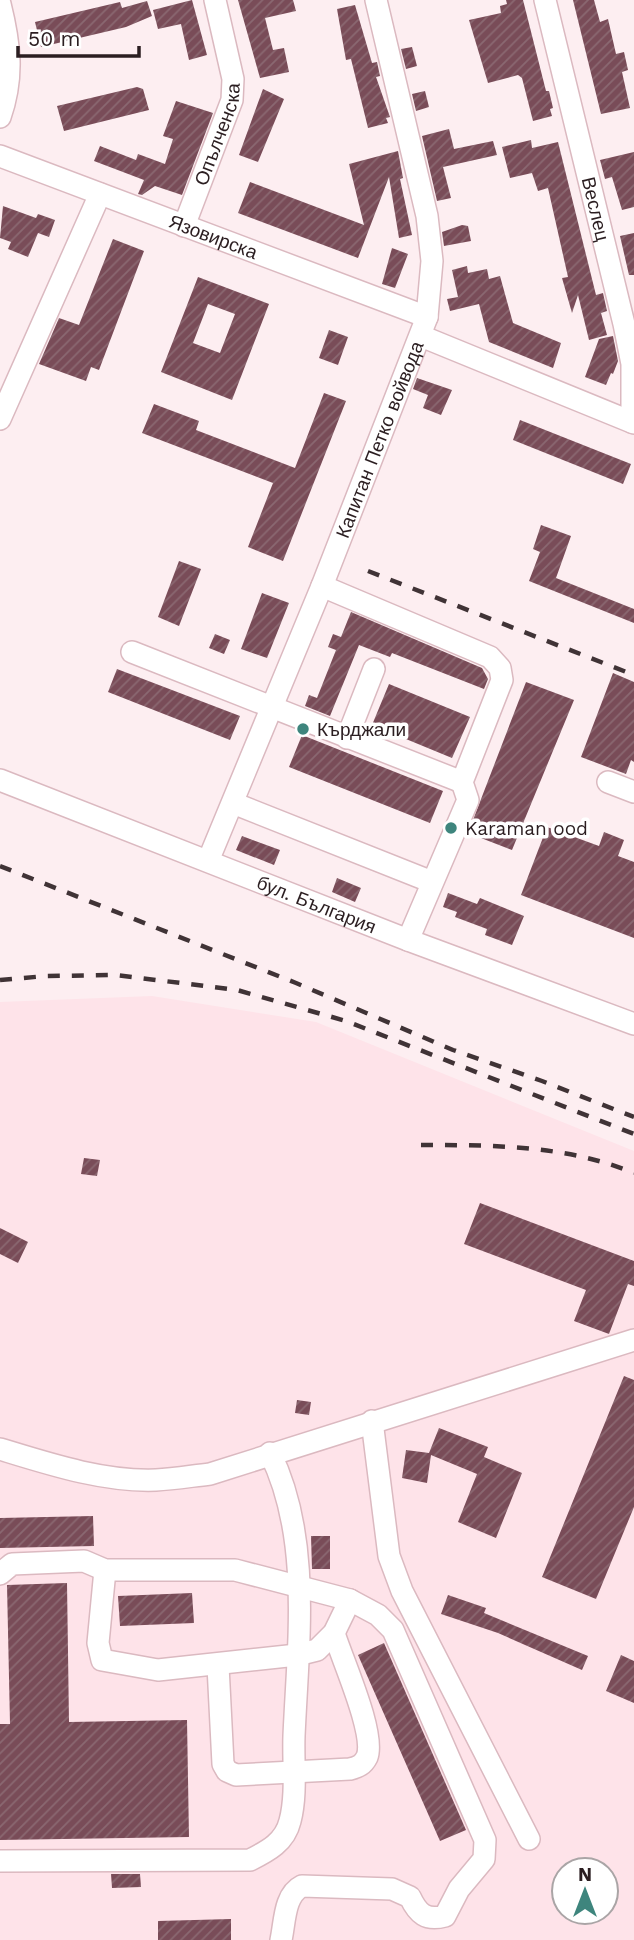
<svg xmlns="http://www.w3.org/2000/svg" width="634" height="1940" font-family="'Work Sans',sans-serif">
<defs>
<pattern id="building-hatch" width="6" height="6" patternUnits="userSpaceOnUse" patternTransform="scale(1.75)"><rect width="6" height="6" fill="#794c58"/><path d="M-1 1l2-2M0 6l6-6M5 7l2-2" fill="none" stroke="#8a6871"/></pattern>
</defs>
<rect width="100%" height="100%" fill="#fdeef1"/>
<path fill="#fee3e9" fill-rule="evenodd" d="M152,996L316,1022L634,1151V1940H0V1002ZM564,1870H606V1912H564Z"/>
<path fill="url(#building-hatch)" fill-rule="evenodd" d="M192,0L207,55L189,60L181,24L158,29L153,10Z
M238,0H293L296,11L265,18L273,50L284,48L289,72L260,78Z
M506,0H523L546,91H549L553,108L550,109L552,116L533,121L522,78L518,75L488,83L469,20L501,13L500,6L507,4Z
M573,0H594L600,22L608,19L616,54L624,52L628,70L622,72L630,108L601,114Z
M147,1L152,16L126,27L41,47L35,22L120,2L122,8Z
M355,5L372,63L377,62L380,76L376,77L390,117L386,118L388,123L368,128L351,59L346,60L337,9Z
M412,47L417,66L406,69L401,49Z
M137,87L143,89L149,110L64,131L57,106Z
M263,89L284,99L258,162L239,155Z
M425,91L429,107L416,111L412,94Z
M176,101L213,113L182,195L155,186L142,195L138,194L144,180L94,161L100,146L136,160L138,154L165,164L173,139L163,136Z
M449,129L454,149L493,141L497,155L443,167L451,198L437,201L422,136Z
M531,140L532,148L558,142L596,295L603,293L607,311L601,313L607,335L589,340L578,295L572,313L562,278L568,277L548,188L538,191L532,173L510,178L502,147Z
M398,151L403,178L400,179L412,235L399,238L389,177L358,258L238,213L250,182L364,225L349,164Z
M634,152V207L622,210L612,177L605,179L600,160Z
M3,206L36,218L38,214L55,220L49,237L38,233L28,257L8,249L11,242L0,238Z
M462,225L468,226L471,241L444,246L442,232Z
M634,233V275H629L620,236Z
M113,239L144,251L99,370L91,367L86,381L39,364L59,318L79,325Z
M392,248L408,254L395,288L382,284Z
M467,266L468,273L487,269L489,279L500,276L513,323L561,343L553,368L489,342L479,304L450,311L447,299L458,297L452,270Z
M198,277L269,304L232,400L161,372ZM208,304L235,314L220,353L193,343Z
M329,330L348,337L338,365L319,358Z
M613,336L618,361L613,374L611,373L606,385L585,377L599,339Z
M417,378L452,390L441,415L423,408L428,395L413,389Z
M324,393L346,401L283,561L248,547L273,483L142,433L154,404L199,421L196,430L295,468Z
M520,420L631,464L623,484L513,440Z
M541,525L571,536L556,578L634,609V623L529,581L540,552L533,549Z
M179,561L201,569L179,626L158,617Z
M262,593L289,603L267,658L241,649Z
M351,612L482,668L488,679L484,689L392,653L390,657L359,645L330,716L305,706L309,695L317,698L336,650L328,647L333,634L341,637Z
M215,634L230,640L224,654L209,648Z
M117,669L240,716L230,740L108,692Z
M613,673L634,682V762L631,760L626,774L581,757Z
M526,682L574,700L512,850L468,833Z
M389,684L470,717L452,758L372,725Z
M302,735L443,791L430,823L289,767Z
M547,827L599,846L604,832L624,840L618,856L634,862V938L521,895Z
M242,836L280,850L274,865L236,850Z
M337,878L361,888L355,902L332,892Z
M448,893L477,904L480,898L524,916L512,945L485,935L487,929L455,917L457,912L443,907Z
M84,1158L100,1160L97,1176L81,1174Z
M480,1203L634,1261V1286L628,1284L609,1334L574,1321L586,1290L464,1244Z
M0,1228L28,1242L18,1263L0,1254Z
M624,1376L634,1380V1507L596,1599L542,1577Z
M297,1400L311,1402L309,1415L295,1413Z
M439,1428L488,1447L484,1457L522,1473L496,1538L458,1522L477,1474L431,1455L427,1483L402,1478L406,1450L429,1453Z
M93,1516L94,1546L0,1548V1518Z
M311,1536H330V1569H312Z
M67,1583L69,1722L187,1720L189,1837L0,1840V1724H10L7,1585Z
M192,1593L194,1623L120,1626L118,1596Z
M448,1595L486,1608L484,1613L588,1656L582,1670L498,1633L441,1614Z
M384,1643L466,1830L440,1841L358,1655Z
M621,1655L634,1661V1703L606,1691Z
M111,1874H140L141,1887L112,1888Z
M231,1919V1940H158V1921Z"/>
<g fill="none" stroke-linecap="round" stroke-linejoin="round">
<defs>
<g id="minor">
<path id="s1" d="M545,0L624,324L632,364V422"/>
<path d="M0,4C10,44 14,77 0,117"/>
<path id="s2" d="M0,156L427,317"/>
<path id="s3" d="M184,226L232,100L233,79L215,0"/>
<path d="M421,336L634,423"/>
<path d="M0,419L100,194"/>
<path d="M322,586L490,657L500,668L502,680L462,782L468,800L408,940"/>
<path d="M132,652L462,782"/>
<path d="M347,738L374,669"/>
<path id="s4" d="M0,780L408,940L634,1024"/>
<path d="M608,782L634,792"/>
<path d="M233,803L432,882"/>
<path id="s5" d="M208,861L322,586L427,317L432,261L427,216L376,0"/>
<path d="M372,1421L389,1556L402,1591L529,1839"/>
<path d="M0,1449C49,1464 104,1482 156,1480C174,1479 192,1476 210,1474L634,1340"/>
<path d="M105,1570L98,1643L102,1660L158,1670L297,1655L317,1650L334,1633L350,1600"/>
<path d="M0,1574L12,1564L84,1561L105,1570H235L350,1600L378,1615L393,1630L485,1840L484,1859L459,1889L445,1916C426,1921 418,1914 410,1897L392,1889L302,1886C284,1895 285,1922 281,1940"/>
<path d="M218,1666L223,1764L227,1771L236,1775L350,1769C358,1767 363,1765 367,1757C376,1734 342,1659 334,1633"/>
<path d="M0,1861L250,1860C268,1851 285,1842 290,1821C297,1795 293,1762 294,1736C298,1643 312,1538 270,1453"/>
</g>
</defs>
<use href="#minor" stroke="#dbb9c0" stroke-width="24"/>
<use href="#minor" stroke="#fff" stroke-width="21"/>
<path stroke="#403336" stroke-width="4.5" stroke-dasharray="12 12" stroke-linecap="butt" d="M368,571L634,675
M0,866L296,983L453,1050L542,1081L634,1117
M0,980L46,976L116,975L237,990L346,1021L634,1134
M421,1145C493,1145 566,1145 634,1173"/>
</g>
<g fill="#3e857d" stroke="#fff" stroke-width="2.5">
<circle cx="303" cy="729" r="7"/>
<circle cx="451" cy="828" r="7"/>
</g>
<g text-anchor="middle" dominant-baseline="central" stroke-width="7" stroke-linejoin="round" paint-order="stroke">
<g font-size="19" fill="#2b1e21" stroke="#fff">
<text stroke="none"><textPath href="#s3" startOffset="98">Опълченска</textPath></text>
<text stroke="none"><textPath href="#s1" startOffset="215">Веслец</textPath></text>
<text stroke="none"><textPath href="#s2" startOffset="228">Язовирска</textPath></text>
<text stroke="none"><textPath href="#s5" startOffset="455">Капитан Петко войвода</textPath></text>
<text stroke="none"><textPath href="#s4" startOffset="340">бул. България</textPath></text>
</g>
<g font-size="19" fill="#2b1e21" stroke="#fff" text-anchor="start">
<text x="317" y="729">Кърджали</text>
<text x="465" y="828">Karaman ood</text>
</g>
</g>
<g transform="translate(585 1891)"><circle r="33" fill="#ffffff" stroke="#aaa5a6" stroke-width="2"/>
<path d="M0-5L12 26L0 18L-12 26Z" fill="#3e857d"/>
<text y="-10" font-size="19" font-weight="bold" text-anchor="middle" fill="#2b1e21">N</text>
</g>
<path d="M18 46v10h121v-10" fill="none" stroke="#2b1e21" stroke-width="3.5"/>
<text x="28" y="46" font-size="21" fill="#2b1e21" stroke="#ffffff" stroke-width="5" paint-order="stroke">50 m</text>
</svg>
